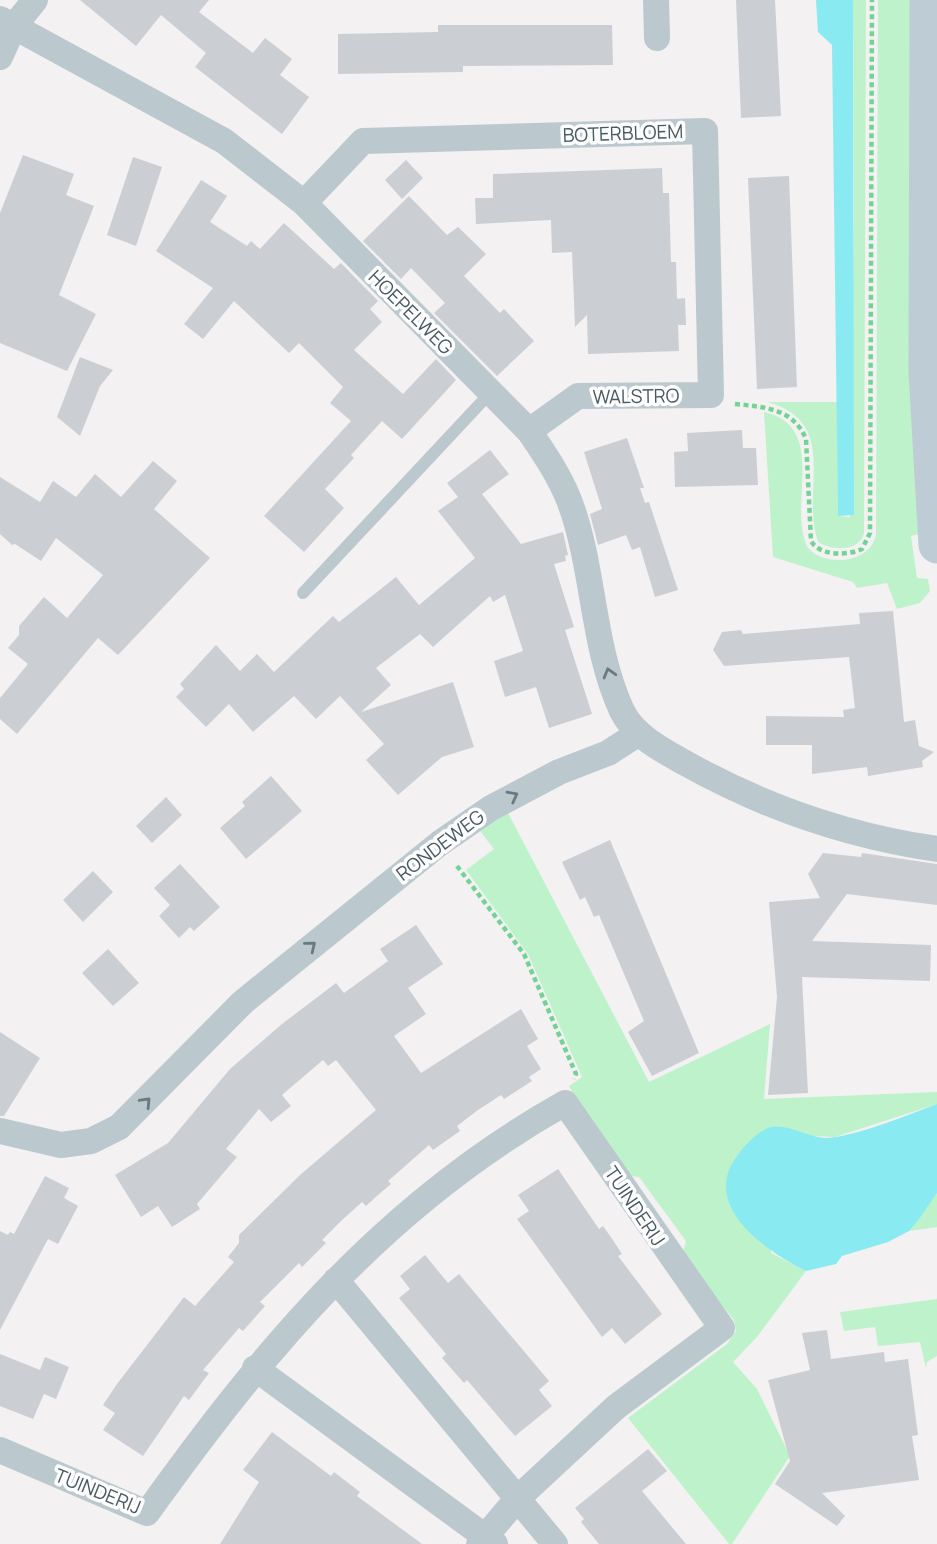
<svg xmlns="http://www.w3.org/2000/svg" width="937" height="1544" font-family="Manrope,sans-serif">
<rect width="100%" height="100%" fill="#f3f1f1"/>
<path fill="#bef2cb" d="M853,0H866L864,533C860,552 832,551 818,542C800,489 841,424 768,402H837L838,516L850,517L854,214Z
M878,0H911L919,534L911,536L917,578L928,579L930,591L920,603L897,609L887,583L857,588L853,582L773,557L764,412C830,427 786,506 808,548C825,568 872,563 876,534Z
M507,811L649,1082L770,1024L764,1099L937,1092V1104L835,1137L811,1136L778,1126L771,1253L806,1271L757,1337L733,1362L757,1389L790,1456L732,1544H729L628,1418L727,1344L736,1331L734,1320L682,1256L686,1241L639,1177L624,1175L569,1086L582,1077L528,954L466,870L494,849L480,831Z
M937,1193V1227L909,1231Z
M937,1299V1356L927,1362L926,1368L920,1342L878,1346L875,1327L844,1331L840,1312Z"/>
<path fill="#89eaf2" d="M816,0H853L854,515L838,516L832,45L818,32Z
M937,1104V1193L919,1219L909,1231L888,1242L842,1256L836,1264L806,1271C768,1252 699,1207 737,1156C744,1146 756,1133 768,1128C786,1122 806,1137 825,1138C851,1138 911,1114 937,1104Z"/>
<path fill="#cbcfd4" d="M80,0H209L199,12L253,53L265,38L292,59L280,75L309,97L282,134L195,67L206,53L161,15L136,46Z
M736,0H775L781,116L741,118Z
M438,25H612L613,65L463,66V72L338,74V34L438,32Z
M23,155L74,174L66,195L94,206L59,295L96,314L67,371L0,343V213Z
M133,157L162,167L136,246L107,235Z
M406,160L423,178L402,199L385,180Z
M662,168L663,193H669L671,262H676L677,299L685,298L686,325H678L679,351L588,354L587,315L575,327L572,252L552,253L551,220L476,224L475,198H493V174Z
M789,176L797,387L757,389L748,178Z
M201,180L227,196L210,222L247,246L251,241L260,249L284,223L334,269L341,263L378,301L370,309L382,322L354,350L403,394L436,359L456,380L402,439L382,421L351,455L354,458L325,489L344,508L304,552L264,516L351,421L330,403L343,387L299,343L289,353L234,301L203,339L184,324L213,288L156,251Z
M409,196L447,235L458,227L486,254L464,276L500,313L504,309L534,341L497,376L434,313L445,303L411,268L401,279L363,241Z
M80,357L113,370L100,386L80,436L57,417Z
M742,430L743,448H756L758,485L675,487L674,452L688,451L687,433Z
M627,438L644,488H640L645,503L649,502L678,590L655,597L640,547L632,550L626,535L598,545L590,514L602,509L584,452Z
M490,450L509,474L482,494L521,544L563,532L568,555L565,556L566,561L554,564L574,627L565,630L592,714L549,728L536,687L505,697L494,661L523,651L505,595L493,602L490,596L433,647L420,634L376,668L391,685L361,712L453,682L474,747L442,757L398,795L366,760L384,744L340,696L316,719L294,696L253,732L229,704L206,727L176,697L184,689L180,684L216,645L240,671L257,654L274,672L333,616L339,622L396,577L419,605L475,558L438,511L458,497L447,483Z
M153,461L177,481L154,509L210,558L118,655L98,638L17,734L0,719V698L28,664L8,648L19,635V626L44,597L67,618L103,575L56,538L41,561L15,544L12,545L0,534V477L40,502L53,481L76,497L95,474L121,497Z
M893,611L904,722L915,720L919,746L934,752L922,761L923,767L868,776L867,767L812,774V745H766V716L844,717L843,710L855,708L849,657L724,666L713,650L722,632L741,630L743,634L860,624L859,613Z
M271,776L302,811L246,859L220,828L245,806L242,802Z
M166,797L182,815L152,843L136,826Z
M610,840L699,1053L652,1076L628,1032L644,1021L599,915L594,917L585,897L580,900L562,862Z
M823,853L861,857L862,853L937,864V905L847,894L812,941L931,945L930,981L802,977L808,1093L768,1095L777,997L769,902L820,898L808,874Z
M180,864L220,907L194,931L190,927L179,938L159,916L170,905L154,888Z
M93,871L113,892L83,922L63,900Z
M416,925L443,964L408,988L426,1014L394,1036L421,1073L521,1009L538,1039L527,1046L541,1069L529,1077L532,1081L504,1099L501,1095L478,1110L457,1126L460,1131L433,1150L429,1145L388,1181L391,1184L378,1195L366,1206L362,1202L341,1221L322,1240L326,1243L302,1267L299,1263L260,1302L265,1306L243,1331L239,1328L203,1370L209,1373L189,1400L184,1396L143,1456L103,1430L115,1413L103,1405L117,1384L184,1297L195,1306L234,1262L228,1257L239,1243V1235L300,1175L376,1110L336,1060L328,1066L323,1060L282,1095L291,1106L271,1122L259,1109L226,1149L237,1157L197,1204L200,1209L172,1227L158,1206L141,1217L115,1175L168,1143L230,1069L282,1024L336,983L344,993L388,961L380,949Z
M108,949L139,983L113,1006L82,973Z
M0,1032L40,1058L4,1116H0Z
M558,1169L599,1229L603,1226L613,1240L622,1254L618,1256L662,1314L625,1344L612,1328L602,1337L517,1219L529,1211L518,1195Z
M45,1176L69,1188L64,1198L78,1206L58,1244L48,1239L0,1330V1231L8,1235L10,1232L14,1234Z
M425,1255L448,1283L459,1274L549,1381L539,1390L552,1406L515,1436L467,1380L464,1383L442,1358L446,1354L399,1298L410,1289L400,1276Z
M827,1330L831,1359L884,1352L885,1362L908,1359L918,1435L912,1436L919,1480L822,1493L845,1516L837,1526L775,1484L790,1461L768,1380L810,1370L802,1333Z
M0,1354L40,1370L45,1357L69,1367L56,1399L44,1394L33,1419L0,1406Z
M272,1432L331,1476L334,1472L360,1492L357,1496L422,1544H220L259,1482L243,1470Z
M648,1449L667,1471L642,1491L686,1544H599L581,1522L584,1519L575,1508Z"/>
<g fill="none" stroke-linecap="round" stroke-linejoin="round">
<path stroke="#73d397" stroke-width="4.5" stroke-dasharray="5 3.5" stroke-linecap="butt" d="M735,404C764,407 793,408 806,439L811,541C820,556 847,556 862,549L870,533L872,0
M457,866L524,954L576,1074L574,1079"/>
<path stroke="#bbc8ce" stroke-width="12" d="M303,593L491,392"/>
<path stroke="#bbc8ce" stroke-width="26" d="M656,0L657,38
M0,19L224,141L304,203L529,431C544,453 559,475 569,500C595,568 591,644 622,711C634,736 664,751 687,764C766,808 848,836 937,849
M0,57L14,26L35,0
M304,203L363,141L705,131L711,395L578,396L529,431
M0,1131L61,1145L91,1141L119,1127L243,1002L440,843L491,808L559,772L608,753L639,733
M336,1280L555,1544
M255,1368L495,1544
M0,1450L147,1513C265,1348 385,1204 565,1103L722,1328L616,1407L518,1498L479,1544"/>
<path stroke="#beccd6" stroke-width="37" d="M928,0L927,372L937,545"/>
</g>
<defs><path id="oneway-chevron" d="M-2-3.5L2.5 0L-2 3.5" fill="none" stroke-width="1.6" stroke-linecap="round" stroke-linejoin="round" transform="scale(1.75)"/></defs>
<g stroke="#6a7a81">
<use href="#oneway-chevron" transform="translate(609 673) rotate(-106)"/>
<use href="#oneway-chevron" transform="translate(513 796) rotate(-28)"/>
<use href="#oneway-chevron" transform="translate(311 946) rotate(-39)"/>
<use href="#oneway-chevron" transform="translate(146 1102) rotate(-47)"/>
</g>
<g text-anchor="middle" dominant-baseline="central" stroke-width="7" stroke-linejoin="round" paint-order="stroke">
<g font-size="19" fill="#475860" stroke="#fff">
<text transform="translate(623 133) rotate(-2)">BOTERBLOEM</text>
<text transform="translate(411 312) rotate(45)">HOEPELWEG</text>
<text transform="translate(636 396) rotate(-1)">WALSTRO</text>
<text transform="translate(440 845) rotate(-37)">RONDEWEG</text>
<text transform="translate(635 1206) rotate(56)">TUINDERIJ</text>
<text transform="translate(98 1491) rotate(22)">TUINDERIJ</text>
</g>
</g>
</svg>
